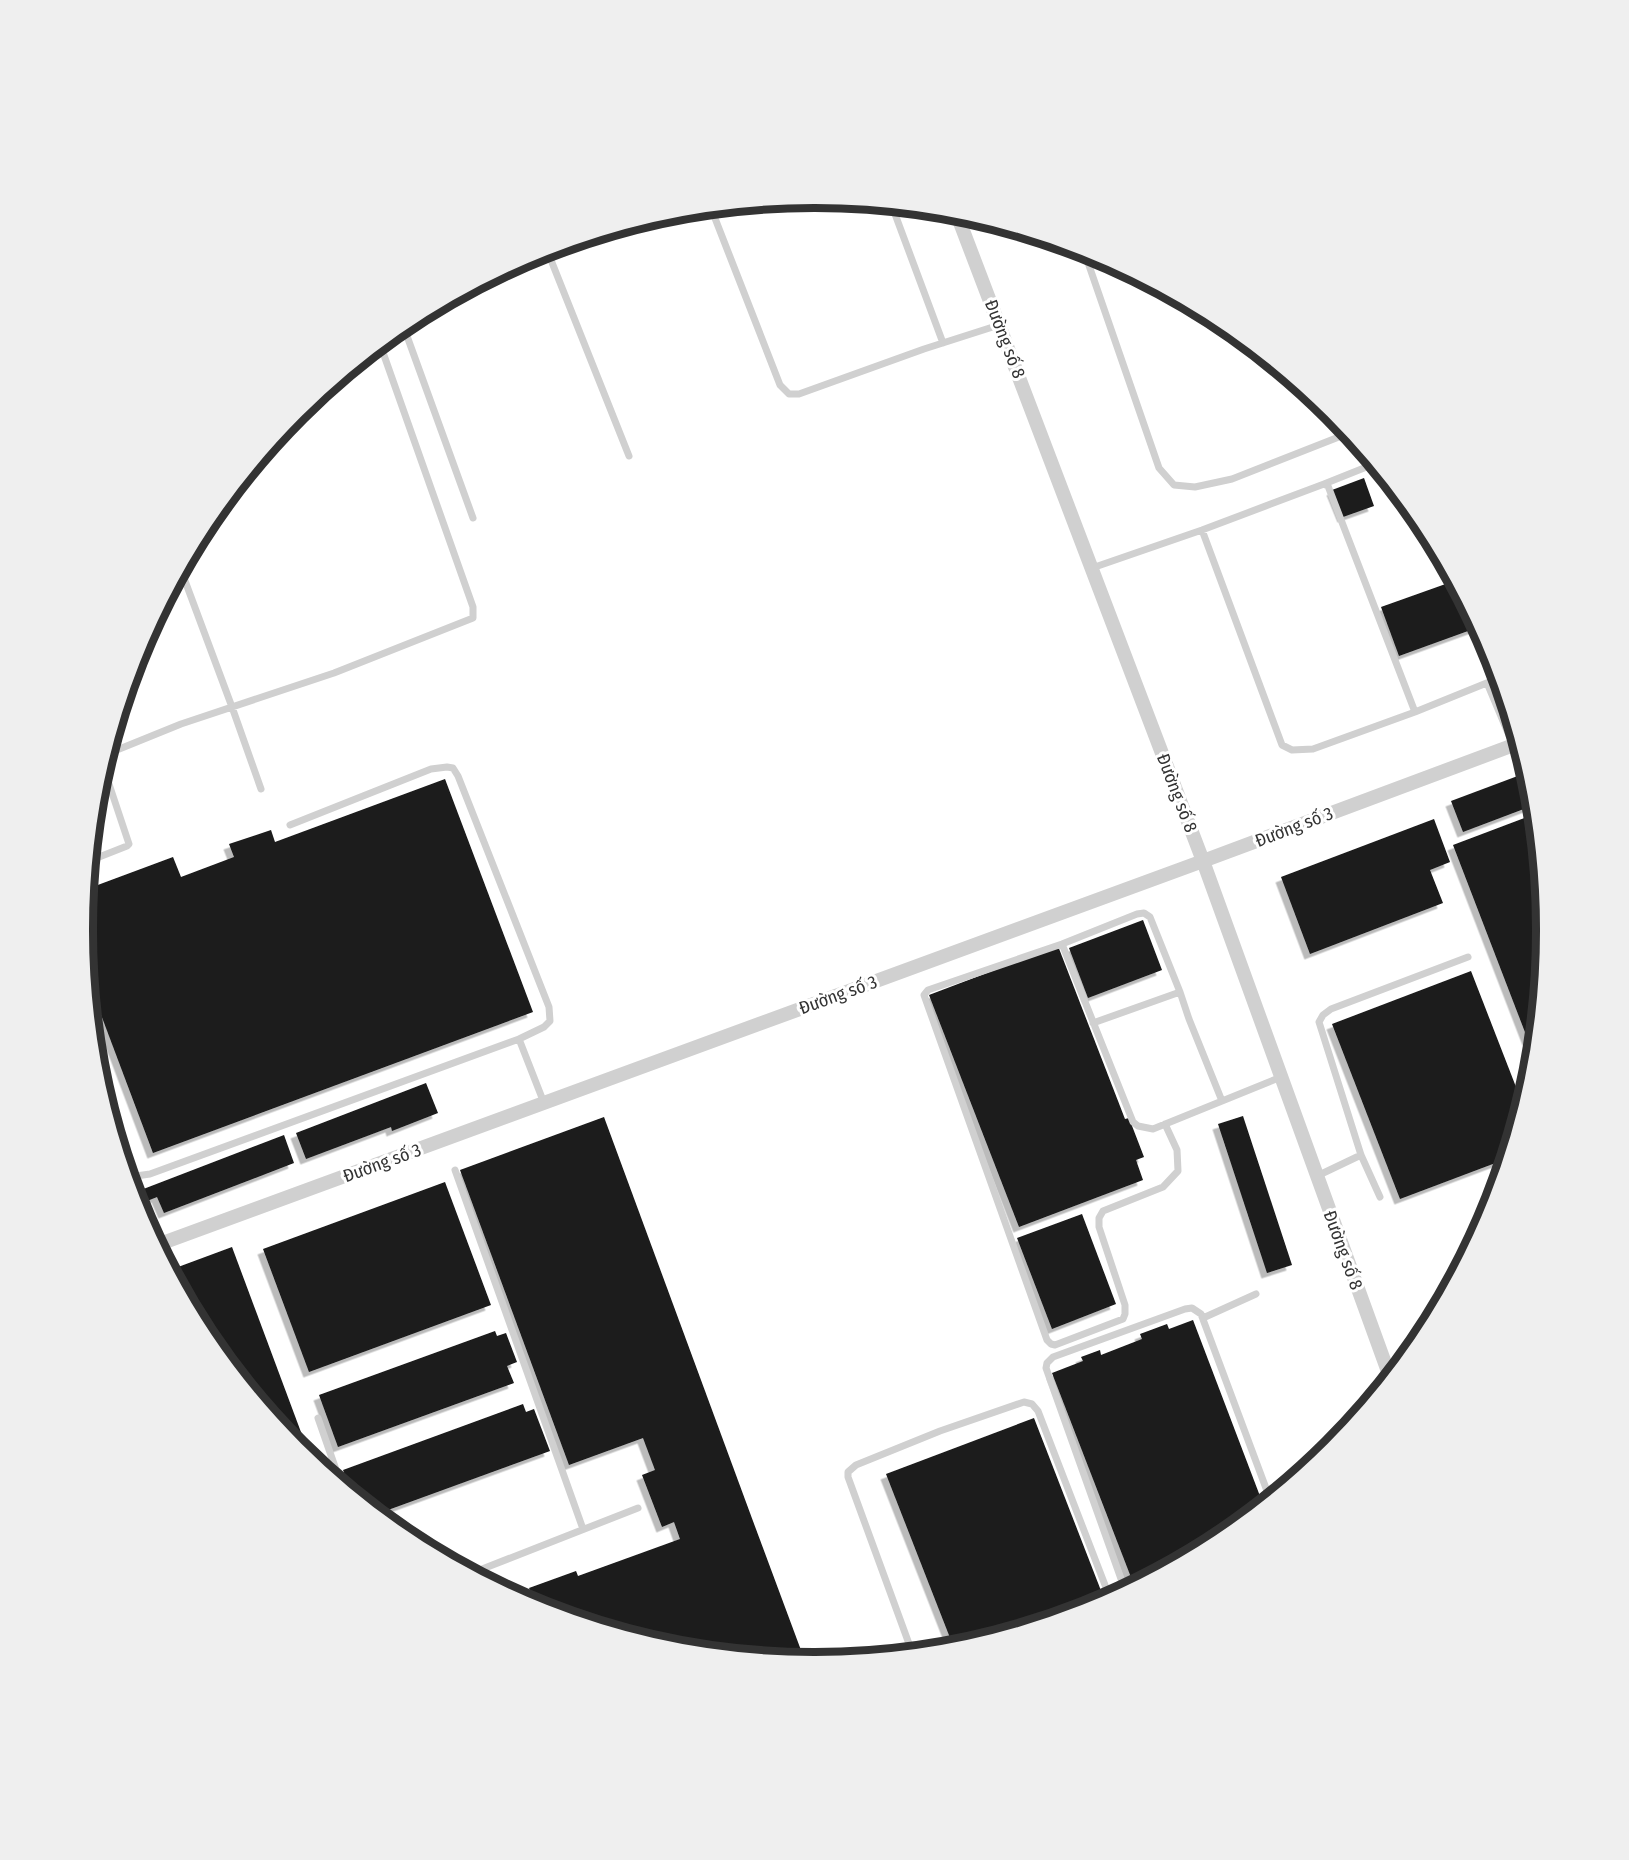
<svg xmlns="http://www.w3.org/2000/svg" width="1629" height="1860" font-family="'Fira Sans Condensed',sans-serif">
<defs>
<filter id="shadow"><feDropShadow dx="-5.5" dy="5.5" stdDeviation="0" flood-color="#0004"/></filter>
</defs>
<rect width="100%" height="100%" fill="#fff"/>
<path fill="#1a1a1a" filter="url(#shadow)" d="M1364,478L1374,506L1343,517L1332,490Z
M1454,581L1479,627L1399,656L1381,607Z
M1523,774L1534,805L1463,832L1451,801Z
M445,779L533,1012L153,1153L100,1012L96,1014L89,994L83,930L84,913L91,910L86,897L87,889L173,857L181,877L234,857L229,844L271,830L275,842Z
M1535,814L1546,930L1536,1037L1528,1040L1453,845Z
M1434,819L1450,862L1430,870L1443,903L1310,954L1281,877Z
M1143,920L1162,970L1088,998L1069,948Z
M1058,946L1125,1119L1129,1118L1144,1157L1136,1160L1143,1180L1019,1227L929,995Z
M1471,971L1523,1105L1506,1159L1400,1199L1332,1024Z
M426,1083L438,1113L392,1131L391,1127L306,1159L296,1133Z
M1243,1116L1292,1265L1267,1273L1218,1124Z
M604,1117L750,1513L805,1661L671,1648L534,1606L520,1599L532,1594L529,1588L576,1571L578,1576L680,1539L674,1522L662,1527L642,1475L655,1470L643,1438L569,1465L460,1170Z
M284,1135L294,1163L164,1213L157,1197L137,1205L133,1193Z
M445,1182L491,1305L309,1372L263,1249Z
M1082,1214L1116,1304L1052,1329L1017,1238Z
M232,1247L311,1459L297,1447L206,1336L170,1270Z
M1193,1320L1263,1504L1221,1539L1134,1585L1052,1373L1083,1361L1081,1357L1100,1350L1101,1355L1142,1339L1140,1334L1167,1324L1169,1329Z
M495,1331L497,1336L506,1333L517,1362L507,1366L514,1383L338,1447L319,1395Z
M523,1404L526,1412L534,1409L550,1451L377,1514L352,1493L343,1470Z
M1034,1418L1105,1601L1094,1606L954,1648L886,1474Z"/>
<g fill="none" stroke-linecap="round" stroke-linejoin="round">
<path stroke="#d0d0d0" stroke-width="7" d="M892,206L943,343
M711,208L780,385L789,394H799L924,349L999,325
M547,250L629,456
M1084,251L1159,468L1174,485L1195,487L1232,479L1349,433
M403,325L473,518
M1324,484L1374,464
M1202,530L1282,745L1292,750L1313,749L1415,712L1499,678
M1092,568L1202,530L1324,484L1328,486L1415,712
M181,570L232,707L261,789
M1487,683L1513,745
M107,754L181,724L334,673L473,618V607L380,344
M89,861L127,846L129,844L103,766
M1062,944L1133,1122L1138,1126L1153,1129L1281,1077
M1093,1023L1180,992L1189,1019L1222,1101
M519,1039L544,1103
M1165,1124L1177,1150L1178,1171L1163,1187L1103,1211L1099,1218V1227L1125,1305V1314L1123,1319L1055,1345L1051,1344L1047,1340L924,995L928,990L1062,944L1137,914L1144,913L1150,917L1180,992
M120,1150L125,1164L136,1176L150,1174L519,1039L544,1027L550,1021L549,1007L458,776L453,768L447,767L431,769L290,825
M455,1170L583,1529
M1317,1176L1361,1155
M1380,1197L1361,1155L1319,1022L1323,1015L1331,1009L1468,957
M1203,1318L1256,1294
M318,1418L341,1484
M472,1573L638,1508
M1125,1590L1046,1368L1047,1363L1053,1357L1185,1309L1192,1308L1201,1314L1270,1499
M912,1652L848,1477V1472L856,1465L940,1431L1024,1402L1032,1404L1038,1411L1110,1598"/>
<path stroke="#d0d0d0" stroke-width="14" d="M956,212L1203,861L1390,1377
M157,1245L1203,861L1519,743"/>
</g>
<g text-anchor="middle" dominant-baseline="central" stroke-width="6" stroke-linejoin="round" paint-order="stroke">
<g font-size="18" fill="#333" stroke="#fff">
<text transform="translate(1005 339) rotate(69)">Đường số 8</text>
<text transform="translate(1177 793) rotate(69)">Đường số 8</text>
<text transform="translate(1294 827) rotate(-21)">Đường số 3</text>
<text transform="translate(838 995) rotate(-20)">Đường số 3</text>
<text transform="translate(382 1163) rotate(-20)">Đường số 3</text>
<text transform="translate(1343 1250) rotate(70)">Đường số 8</text>
</g>
</g>
<path d="M0 0H1629V1860H0ZM814 208H815A721 721 0 0 1 1536 929V931A721 721 0 0 1 815 1652H814A721 721 0 0 1 93 931V929A721 721 0 0 1 814 208Z" fill="#efefef" fill-rule="evenodd"/>
<path fill="none" stroke="#333" stroke-width="8" d="M814 208H815A721 721 0 0 1 1536 929V931A721 721 0 0 1 815 1652H814A721 721 0 0 1 93 931V929A721 721 0 0 1 814 208Z"/>
</svg>
